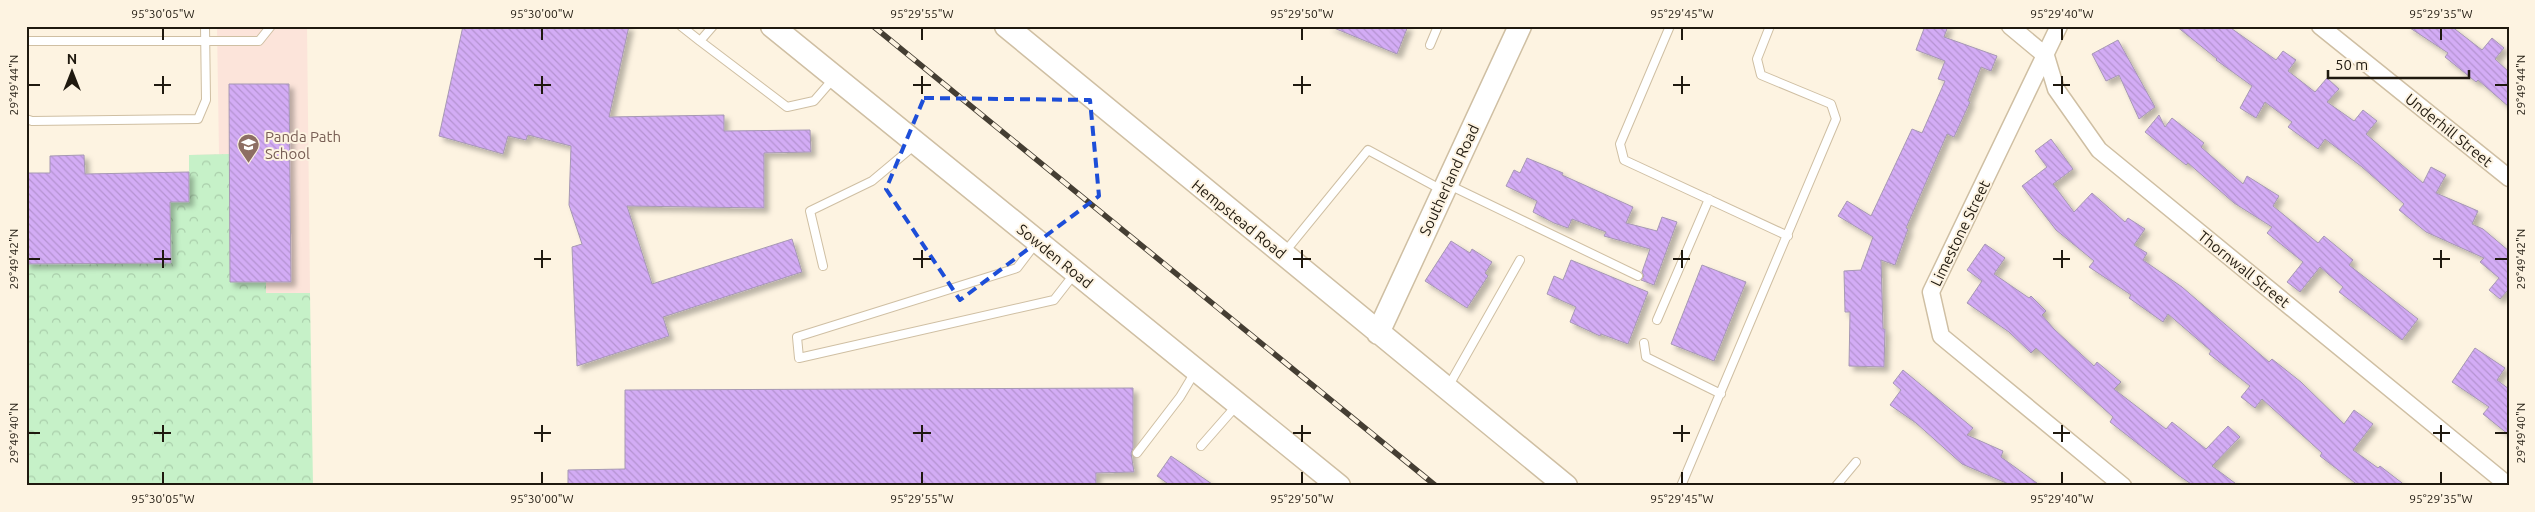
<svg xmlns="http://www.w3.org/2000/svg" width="2535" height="512" font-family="Ubuntu,sans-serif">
<defs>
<pattern id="forest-crowns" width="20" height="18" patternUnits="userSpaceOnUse" patternTransform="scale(1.25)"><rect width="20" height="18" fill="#c6f1c8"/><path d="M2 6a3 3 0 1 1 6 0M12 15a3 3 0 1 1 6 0" fill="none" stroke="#aaceab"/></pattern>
<pattern id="building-back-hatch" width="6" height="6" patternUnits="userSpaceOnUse" patternTransform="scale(1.25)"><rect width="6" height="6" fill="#d3acf5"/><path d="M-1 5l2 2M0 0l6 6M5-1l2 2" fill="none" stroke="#b593d1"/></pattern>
<filter id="shadow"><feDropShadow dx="4.5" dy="4.5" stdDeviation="2.5" flood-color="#0004"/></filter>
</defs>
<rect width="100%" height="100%" fill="#fdf3e1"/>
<path fill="#fce4da" d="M217,26H307L310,293H171L170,202H189V155L219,154Z"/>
<path fill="url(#forest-crowns)" d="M229,154L230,281H266V293H310L313,486H26V264L171,263L170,202H189V155Z"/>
<path fill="url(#building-back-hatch)" stroke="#a698b3" filter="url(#shadow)" d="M463,26H629L609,117L724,115V131L810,130L811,152L764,153V208L627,206L652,284L792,239L802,272L663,317L669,336L577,366L572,247L582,244L569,205L571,146L528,135L526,140L508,136L503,154L439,136Z
M1329,26H1408L1397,54Z
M1925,26H1948L1944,37L1997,56L1991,71L1981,67L1968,101L1970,102L1954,137L1947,134L1906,228L1908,229L1895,265L1881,260L1883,329H1885L1884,367L1849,366L1850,312H1845L1844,271L1861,270L1873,237L1838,216L1847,201L1871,216L1912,129L1922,133L1945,81L1938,79L1945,61L1916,50Z
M2176,26H2228L2276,60L2283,51L2296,60L2288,71L2315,92L2327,78L2339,89L2327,102L2354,121L2363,110L2377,121L2366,134L2423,183L2431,167L2446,175L2436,193L2478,211L2472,224L2483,229L2509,251V289L2500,299L2489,290L2499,278L2480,262L2484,258L2426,232L2399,210L2404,204L2362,167L2325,139L2318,149L2288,127L2292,122L2265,102L2256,118L2240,108L2252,86L2216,60L2217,59Z
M2407,26H2451L2482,50L2492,38L2504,48L2495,59L2509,72V107L2478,80L2476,82L2445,57L2448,53Z
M2118,40L2155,107L2139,119L2119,75L2106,81L2092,54Z
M229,84H289L291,282H230Z
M2159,115L2165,127L2172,118L2204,143L2201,147L2243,184L2247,176L2279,196L2273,206L2318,243L2324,236L2353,260L2349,265L2418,319L2402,340L2339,292L2343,287L2320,267L2300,292L2287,282L2303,262L2267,233L2272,227L2234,203L2188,163L2186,165L2145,132Z
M2051,139L2073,169L2053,184L2074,212L2092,193L2125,222L2128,218L2145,229L2134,245L2147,253L2143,260L2182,287L2269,362L2272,359L2301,382L2344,424L2354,410L2373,424L2353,450L2378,468L2380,466L2406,486H2359L2320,456L2322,453L2262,399L2255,408L2241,397L2250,386L2209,354L2211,351L2168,314L2163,322L2129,298L2131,295L2089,267L2094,261L2056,230L2022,186L2047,167L2035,151Z
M84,155L85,174L189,172V202H170L171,263L26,264V173H50V156Z
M1527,158L1563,173L1562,175L1633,207L1626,223L1657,231L1662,217L1677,222L1654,285L1641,280L1644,276L1642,272L1650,249L1604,236L1606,232L1572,219L1568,228L1554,223L1533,212L1537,201L1506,186L1514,170L1520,173Z
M1451,241L1470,253L1472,249L1492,262L1485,273L1488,276L1467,308L1425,281Z
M1985,244L2005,258L1994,274L2029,298L2031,296L2046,311L2042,315L2054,329L2094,366L2097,362L2121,382L2114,389L2166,429L2172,422L2206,449L2228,426L2240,437L2212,466L2239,486H2194L2178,475L2110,422L2113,417L2036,348L2031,353L2009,332L1967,303L1982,281L1967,270Z
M1571,260L1648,292L1628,344L1601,334L1600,336L1570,322L1576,307L1547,294L1554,276L1563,280Z
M1702,265L1746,282L1714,361L1671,344Z
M2475,348L2505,368L2497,380L2509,389V435L2483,414L2489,407L2452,382Z
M1903,370L1973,428L1967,435L2003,451L2001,457L2041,486H2013L1962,464L1916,423L1890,405L1901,390L1893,383Z
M1133,388V448L1131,453L1134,472L1096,473V486H568V470L625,469V390Z
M1171,456L1215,486H1171L1157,476Z"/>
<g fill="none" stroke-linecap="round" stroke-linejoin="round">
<defs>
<path id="lane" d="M681,26L700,41L713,26
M1670,26L1620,144L1624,160L1788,236
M26,41H259L271,26
M700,41L787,107L814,101L834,78
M1430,45L1438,26
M26,119L32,121L198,119L206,100L205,26
M1449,185L1638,276
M1036,243L1017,268L797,337L799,358L1054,300L1075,273
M1284,253L1368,150L1442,190
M823,266L810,211L872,181L915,145
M1657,320L1709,199
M1644,343L1646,357L1721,394
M1448,387L1520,260
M1201,446L1237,405
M1137,453L1180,397L1195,372
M1681,486L1836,119L1831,104L1761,75L1757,59L1770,26
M1836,486L1856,462"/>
<path id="street" d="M2010,26L2046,56L2056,89L2099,150L2509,486
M2059,26L1931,292L1941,336L2123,486
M2320,26L2509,178"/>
<path id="secondary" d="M772,26L1339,486
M1006,26L1566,486
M1378,333L1520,26"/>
</defs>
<use href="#lane" stroke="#cfbfa3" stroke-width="10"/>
<use href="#street" stroke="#cfbfa3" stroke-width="19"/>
<use href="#secondary" stroke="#cfbfa3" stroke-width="25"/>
<use href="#lane" stroke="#fff" stroke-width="8"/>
<use href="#street" stroke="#fff" stroke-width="16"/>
<use href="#secondary" stroke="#fff" stroke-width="22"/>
<defs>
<path id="rail" d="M873,26L1436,486"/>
</defs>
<use href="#rail" stroke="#453e33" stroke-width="5.5"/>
<use href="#rail" stroke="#fdf3e1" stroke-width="4" stroke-dasharray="11" stroke-linecap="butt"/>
</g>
<path fill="none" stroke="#1d4ed8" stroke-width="4" stroke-dasharray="10 6" stroke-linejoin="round" d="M924,98L1090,100L1099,196L960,300L886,189Z"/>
<path fill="none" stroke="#1f190f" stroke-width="2" d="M163,28V40M542,28V40M922,28V40M1302,28V40M1682,28V40M2062,28V40M2441,28V40M163,76V94M542,76V94M922,76V94M1302,76V94M1682,76V94M2062,76V94M28,85H40M154,85H171M534,85H551M913,85H931M1293,85H1311M1673,85H1690M2053,85H2070M2495,85H2508M163,250V268M542,250V268M922,250V268M1302,250V268M1682,250V268M2062,250V268M2441,250V268M28,259H40M154,259H171M534,259H551M913,259H931M1293,259H1311M1673,259H1690M2053,259H2070M2433,259H2450M2495,259H2508M163,425V442M542,425V442M922,425V442M1302,425V442M1682,425V442M2062,425V442M2441,425V442M28,433H40M154,433H171M534,433H551M913,433H931M1293,433H1311M1673,433H1690M2053,433H2070M2433,433H2450M2495,433H2508M163,472V484M542,472V484M922,472V484M1302,472V484M1682,472V484M2062,472V484M2441,472V484"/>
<defs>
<symbol id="school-pin" viewBox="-11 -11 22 30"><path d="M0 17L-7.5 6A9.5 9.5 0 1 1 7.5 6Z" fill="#8d6e63" stroke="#fdf3e1"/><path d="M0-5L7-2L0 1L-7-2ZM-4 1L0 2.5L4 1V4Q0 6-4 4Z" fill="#fff"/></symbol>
</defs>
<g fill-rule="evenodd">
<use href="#school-pin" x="236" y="132" width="25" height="34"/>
</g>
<g text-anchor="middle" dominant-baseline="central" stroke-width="4" stroke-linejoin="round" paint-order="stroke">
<g font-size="15" fill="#1f190f" stroke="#fdf3e1">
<text transform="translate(2449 130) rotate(39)">Underhill Street</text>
<text transform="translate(1449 180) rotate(-65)">Southerland Road</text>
<text transform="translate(1239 219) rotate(39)">Hempstead Road</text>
<text transform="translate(1960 233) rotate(-64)">Limestone Street</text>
<text transform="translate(1055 256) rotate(39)">Sowden Road</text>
<text transform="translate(2244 269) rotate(39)">Thornwall Street</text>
</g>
<g font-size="15" fill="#785e54" stroke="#fdf3e1" text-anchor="start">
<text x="265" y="136">Panda Path<tspan x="265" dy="17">School</tspan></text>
</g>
</g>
<rect width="2535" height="512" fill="none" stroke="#fdf3e1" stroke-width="55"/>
<g transform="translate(72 72)" stroke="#fdf3e1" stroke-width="4" paint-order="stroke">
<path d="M0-4L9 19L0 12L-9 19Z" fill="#1f190f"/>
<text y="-8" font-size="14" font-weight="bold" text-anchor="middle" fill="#1f190f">N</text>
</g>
<path d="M2328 70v8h141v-8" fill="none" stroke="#1f190f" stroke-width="2.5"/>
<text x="2335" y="70" font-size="15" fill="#1f190f" stroke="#fdf3e1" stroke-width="4" paint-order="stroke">50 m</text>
<rect x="28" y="28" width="2480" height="456" fill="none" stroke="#1f190f" stroke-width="2"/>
<g font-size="12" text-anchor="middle" fill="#1f190f">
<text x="163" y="18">95°30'05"W</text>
<text x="542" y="18">95°30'00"W</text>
<text x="922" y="18">95°29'55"W</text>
<text x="1302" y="18">95°29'50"W</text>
<text x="1682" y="18">95°29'45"W</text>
<text x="2062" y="18">95°29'40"W</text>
<text x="2441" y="18">95°29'35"W</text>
<text transform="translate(14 85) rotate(-90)" y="4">29°49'44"N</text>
<text transform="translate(2521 85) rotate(-90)" y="4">29°49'44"N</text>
<text transform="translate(14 259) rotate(-90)" y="4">29°49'42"N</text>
<text transform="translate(2521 259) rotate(-90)" y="4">29°49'42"N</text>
<text transform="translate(14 433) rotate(-90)" y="4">29°49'40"N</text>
<text transform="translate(2521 433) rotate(-90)" y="4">29°49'40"N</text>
<text x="163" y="503">95°30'05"W</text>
<text x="542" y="503">95°30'00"W</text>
<text x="922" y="503">95°29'55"W</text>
<text x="1302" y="503">95°29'50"W</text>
<text x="1682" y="503">95°29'45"W</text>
<text x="2062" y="503">95°29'40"W</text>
<text x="2441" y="503">95°29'35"W</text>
</g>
</svg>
